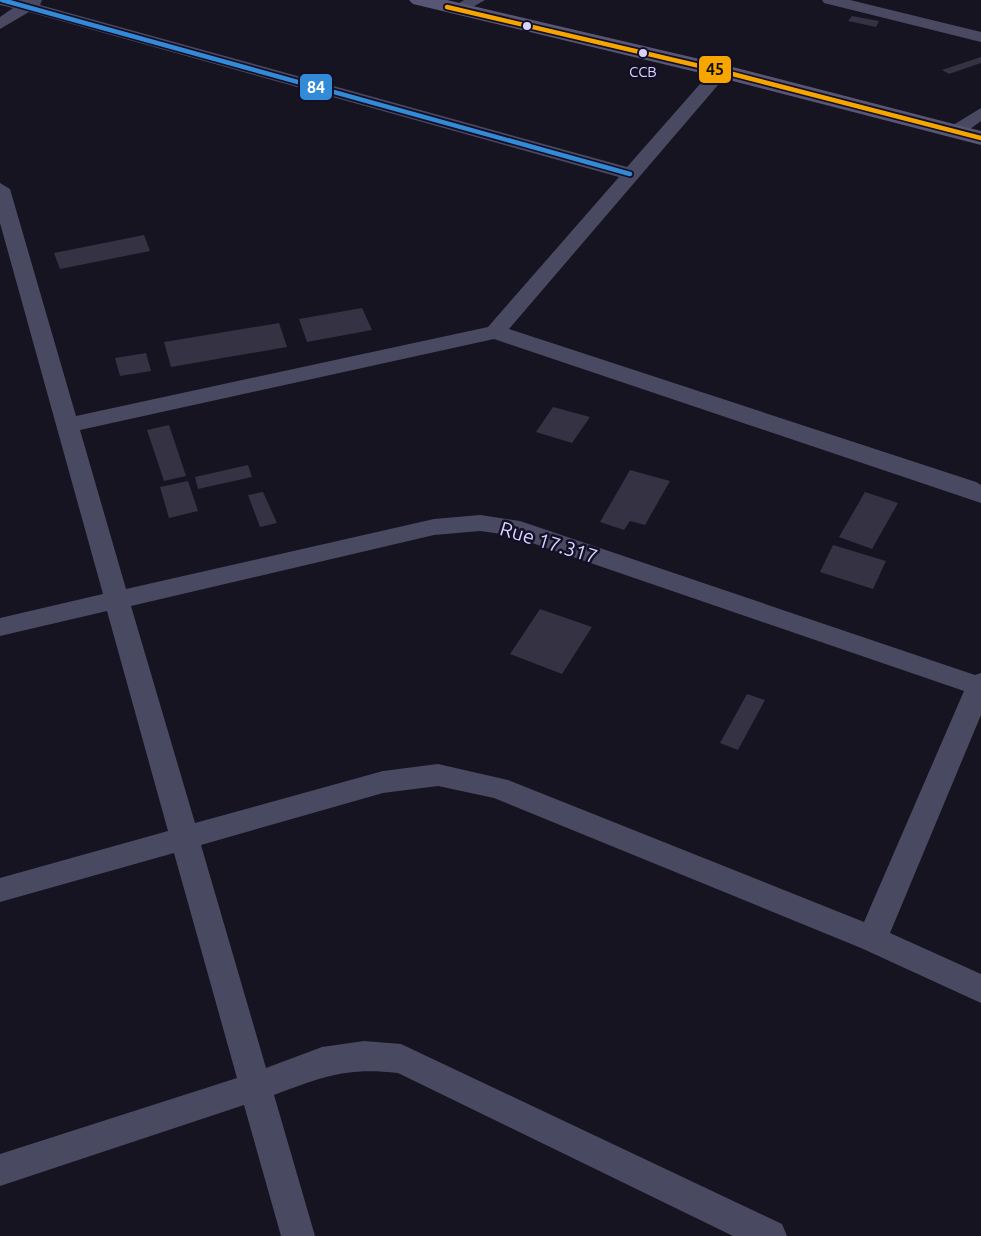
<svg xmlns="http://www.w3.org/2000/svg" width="981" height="1236" font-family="Ubuntu,sans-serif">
<rect width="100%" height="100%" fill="#161421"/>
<path fill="#343243" d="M852,16L879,21L876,27L848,21Z
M981,57V63L949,74L942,70Z
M144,235L150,251L60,269L54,253Z
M362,308L372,330L307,342L299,319Z
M279,323L287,347L171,367L164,342Z
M146,353L151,371L120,376L115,358Z
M553,407L590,417L572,443L536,432Z
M169,425L186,476L164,481L147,430Z
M248,465L252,477L198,489L195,477Z
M630,470L670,481L645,525L630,521L624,530L600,522Z
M188,481L198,511L169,518L160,487Z
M263,492L277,523L260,527L248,495Z
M865,492L898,503L872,549L839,537Z
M833,545L886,561L873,589L820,572Z
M540,609L592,627L562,674L510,654Z
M747,694L765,700L738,750L720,743Z"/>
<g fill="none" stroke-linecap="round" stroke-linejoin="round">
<path fill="#4a4962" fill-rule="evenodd" d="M0,0H42L40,5L627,167L715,67H727L730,71L509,329L976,482L981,485V503L494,339L80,430L126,589L434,519L480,515L520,521L975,675L981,673V715L890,933L981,974V1003L861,948L494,798L438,786L383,793L201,845L266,1068L322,1047L364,1041L401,1044L782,1224L787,1236H733L398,1073C346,1067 322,1077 274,1095L315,1236H281L244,1105L0,1186V1154L237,1078L174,853L0,902V878L168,831L107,611L0,636V618L103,594L0,223V183L10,189L76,416L488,327L619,177L29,12L0,29V17L13,8L0,5ZM480,531L509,535L964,691L864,922L508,780L438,764L383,771L195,823L131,606L434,535Z
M464,0H485L464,12H452L450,9Z
M822,0H850L981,32V42L824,3Z
M981,108V121L962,135H950L947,131L950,127Z"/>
<path fill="#575674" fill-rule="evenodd" d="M409,0H447L721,64L981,131V145L717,77L413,4Z"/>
<defs>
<path id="bus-1" d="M447,7L721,71L981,138"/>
<path id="bus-2" d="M2,0L630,174"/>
</defs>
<use href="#bus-1" stroke="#130f26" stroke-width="8"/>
<use href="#bus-2" stroke="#130f26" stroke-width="8"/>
<use href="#bus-1" stroke="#f7a600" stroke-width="4.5"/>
<use href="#bus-2" stroke="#338bd7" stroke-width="4.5"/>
</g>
<g fill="#d9d4ff" stroke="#130f26" stroke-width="2">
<circle cx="527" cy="26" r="5"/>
<circle cx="643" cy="53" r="5"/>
</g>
<g text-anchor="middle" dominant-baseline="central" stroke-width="5" stroke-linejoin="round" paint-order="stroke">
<g font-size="15" fill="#d9d4ff" stroke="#130f26">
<text x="643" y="71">CCB</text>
</g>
<g font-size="20" fill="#d9d4ff" stroke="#130f26">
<text transform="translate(549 542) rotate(17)">Rue 17.317</text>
</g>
</g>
<g stroke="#130f26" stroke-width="2">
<rect x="698" y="55" width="34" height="29" rx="6" fill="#f7a600"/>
<rect x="299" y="73" width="34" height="28" rx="6" fill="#338bd7"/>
</g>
<g font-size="16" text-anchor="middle" font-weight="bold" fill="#fff">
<text x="316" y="93">84</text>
</g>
<g font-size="16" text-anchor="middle" font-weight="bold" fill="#111">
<text x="715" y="75">45</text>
</g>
</svg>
